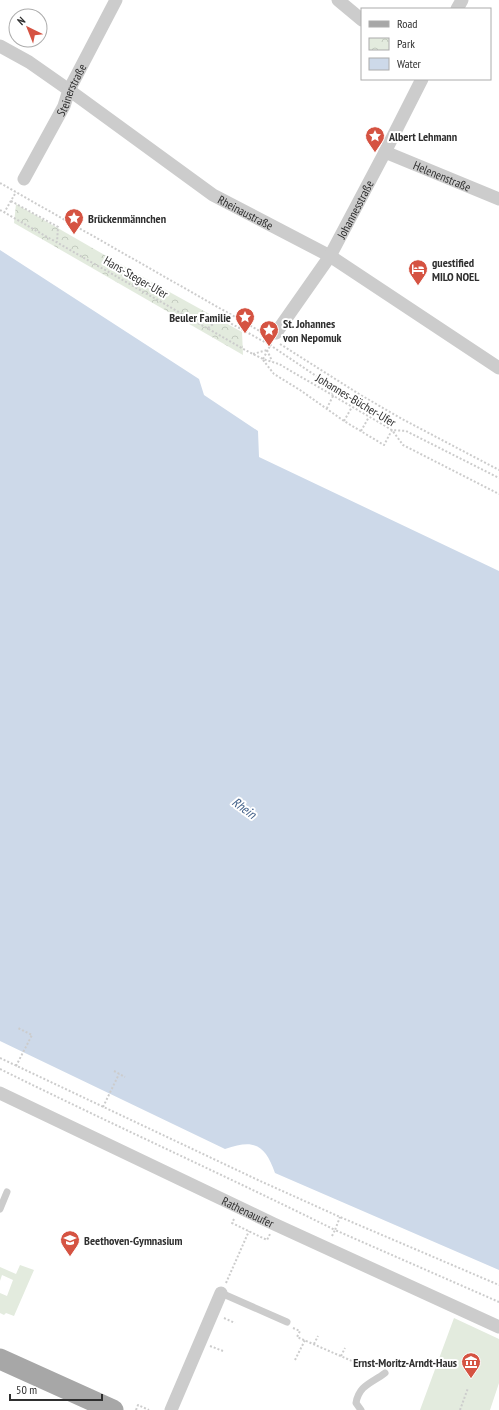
<svg xmlns="http://www.w3.org/2000/svg" width="499" height="1410" font-family="'PT Sans Narrow',sans-serif">
<defs>
<pattern id="park-crowns" width="20" height="18" patternUnits="userSpaceOnUse"><rect width="20" height="18" fill="#e3ebde"/><path d="M2 6a3 3 0 1 1 6 0M12 15a3 3 0 1 1 6 0" fill="none" stroke="#c3cabf"/></pattern>
</defs>
<rect width="100%" height="100%" fill="#fff"/>
<path fill="url(#park-crowns)" d="M16,204L155,284L242,332L243,355L14,223Z"/>
<path fill="#e3ebde" d="M20,1265L34,1270L14,1316L6,1313L4,1315L0,1313V1293L7,1296L13,1280L2,1275L0,1281V1267L16,1274Z
M454,1318L499,1339V1383L490,1410H420Z"/>
<path fill="#cdd9e9" d="M0,250L199,379L204,395L258,431L259,457L499,571V1270L275,1173C265,1144 254,1139 225,1149L0,1041Z"/>
<g fill="none" stroke-linecap="round" stroke-linejoin="round">
<path stroke="#ccc" stroke-width="2" stroke-dasharray="2 2" stroke-linecap="butt" d="M0,183L265,334
M11,201L58,227L57,242
M0,210L247,351L263,359L279,364L392,430L403,445L499,494
M4,213L16,192
M208,328L221,318L270,345L331,386L333,396L327,408
M280,344L359,394L404,420L499,470
M267,350L272,361
M253,354L267,350
M263,359L271,344
M263,360L274,374L300,390L344,421L384,445L392,430L406,431L499,478
M344,421L352,407
M361,431L369,417
M0,1058L258,1180L340,1217L499,1285
M16,1066L32,1035L18,1028
M0,1069C111,1124 224,1175 335,1230L340,1217
M114,1071L125,1077
M103,1107L119,1074
M234,1219L232,1223L267,1240L270,1234
M332,1236L335,1230L499,1302
M226,1283L249,1231
M224,1318L235,1323
M293,1328L300,1331L297,1337L352,1361
M314,1344L318,1336
M210,1346L223,1351
M341,1356L345,1348
M295,1360L305,1340
M136,1410L138,1405L149,1410
M460,1410L468,1388"/>
<path stroke="#ccc" stroke-width="7" d="M0,1209L7,1192
M221,1293L287,1322
M361,1410L356,1403C359,1385 372,1383 385,1373"/>
<g stroke="#ccc" stroke-width="13">
<path d="M338,0L362,20"/>
<path d="M457,9L462,0"/>
<path id="s1" d="M0,46L29,62L69,90L213,195L330,256L499,368"/>
<path id="s2" d="M385,152L499,199"/>
<path id="s3" d="M24,179L64,106L69,90L116,0"/>
<path id="s4" d="M276,333L330,256L385,152L422,79"/>
<path id="s5" d="M0,1093L274,1224L499,1327"/>
<path d="M171,1410L221,1293"/>
</g>
<path stroke="#a7a7a7" stroke-width="21" d="M0,1359L113,1410"/>
</g>
<defs>
<symbol id="sight-pin" viewBox="-11 -11 22 30"><path d="M0 17L-7.5 6A9.5 9.5 0 1 1 7.5 6Z" fill="#d55342" stroke="#fff"/><path d="M0-6L1.8-2.2L6-1.7L2.9 1.2L3.7 5.4L0 3.3L-3.7 5.4L-2.9 1.2L-6-1.7L-1.8-2.2Z" fill="#fff"/></symbol>
<symbol id="hotel-pin" viewBox="-11 -11 22 30"><path d="M0 17L-7.5 6A9.5 9.5 0 1 1 7.5 6Z" fill="#d55342" stroke="#fff"/><path d="M-6-4.5h1.5V1H6V5H4.5V3h-9V5H-6ZM-4 0a1.8 1.8 0 1 1 3.6 0ZM.5 0V-2.5h3Q6-2.5 6 0Z" fill="#fff"/></symbol>
<symbol id="school-pin" viewBox="-11 -11 22 30"><path d="M0 17L-7.5 6A9.5 9.5 0 1 1 7.5 6Z" fill="#d55342" stroke="#fff"/><path d="M0-5L7-2L0 1L-7-2ZM-4 1L0 2.5L4 1V4Q0 6-4 4Z" fill="#fff"/></symbol>
<symbol id="museum-pin" viewBox="-11 -11 22 30"><path d="M0 17L-7.5 6A9.5 9.5 0 1 1 7.5 6Z" fill="#d55342" stroke="#fff"/><path d="M0-6L6-3V-2H-6V-3ZM-5-1h2V3h-2ZM-1-1h2V3h-2ZM3-1h2V3H3ZM-6 4H6V6H-6Z" fill="#fff"/></symbol>
</defs>
<g fill-rule="evenodd">
<use href="#sight-pin" x="364" y="125" width="22" height="30"/>
<use href="#sight-pin" x="63" y="207" width="22" height="30"/>
<use href="#hotel-pin" x="407" y="258" width="22" height="30"/>
<use href="#sight-pin" x="234" y="306" width="22" height="30"/>
<use href="#sight-pin" x="258" y="319" width="22" height="30"/>
<use href="#school-pin" x="59" y="1229" width="22" height="30"/>
<use href="#museum-pin" x="460" y="1351" width="22" height="30"/>
</g>
<g text-anchor="middle" dominant-baseline="central" stroke-width="4" stroke-linejoin="round" paint-order="stroke">
<g font-size="12" fill="#2f2f2f" stroke="#fff">
<text stroke="none"><textPath href="#s3" startOffset="101">Steinerstraße</textPath></text>
<text stroke="none"><textPath href="#s2" startOffset="62">Helenenstraße</textPath></text>
<text stroke="none"><textPath href="#s4" startOffset="147">Johannesstraße</textPath></text>
<text stroke="none"><textPath href="#s1" startOffset="297">Rheinaustraße</textPath></text>
<text transform="translate(136 277) rotate(30)">Hans-Steger-Ufer</text>
<text transform="translate(356 400) rotate(31)">Johannes-Bücher-Ufer</text>
<text stroke="none"><textPath href="#s5" startOffset="275">Rathenauufer</textPath></text>
</g>
<g font-size="12" font-weight="bold" fill="#2f2f2f" stroke="#fff" text-anchor="start">
<text x="389" y="136">Albert Lehmann</text>
<text x="88" y="218">Brückenmännchen</text>
<text x="432" y="262">guestified<tspan x="432" dy="14">MILO NOEL</tspan></text>
<text x="231" y="317" text-anchor="end">Beuler Familie</text>
<text x="283" y="323">St. Johannes<tspan x="283" dy="14">von Nepomuk</tspan></text>
<text x="84" y="1240">Beethoven-Gymnasium</text>
<text x="457" y="1362" text-anchor="end">Ernst-Moritz-Arndt-Haus</text>
</g>
<g font-size="13" font-style="italic" fill="#44628a" stroke="#fff">
<text transform="translate(244 808) rotate(36)">Rhein</text>
</g>
</g>
<rect x="361" y="8" width="130" height="72" fill="#ffffff" stroke="#acacac"/>
<rect x="369" y="21" width="20" height="6" fill="#a7a7a7" stroke="#acacac"/>
<text x="397" y="28" font-size="12" fill="#2f2f2f">Road</text>
<rect x="369" y="38" width="20" height="12" fill="url(#park-crowns)" stroke="#acacac"/>
<text x="397" y="48" font-size="12" fill="#2f2f2f">Park</text>
<rect x="369" y="58" width="20" height="12" fill="#cdd9e9" stroke="#acacac"/>
<text x="397" y="68" font-size="12" fill="#2f2f2f">Water</text>
<g transform="translate(28 28) rotate(317)"><circle r="19" fill="#ffffff" stroke="#acacac"/>
<path d="M0-3L7 15L0 10L-7 15Z" fill="#d55342"/>
<text y="-6" font-size="11" font-weight="bold" text-anchor="middle" fill="#2f2f2f">N</text>
</g>
<path d="M10 1394v6h92v-6" fill="none" stroke="#2f2f2f" stroke-width="2"/>
<text x="16" y="1394" font-size="12" fill="#2f2f2f" stroke="#ffffff" stroke-width="3" paint-order="stroke">50 m</text>
</svg>
